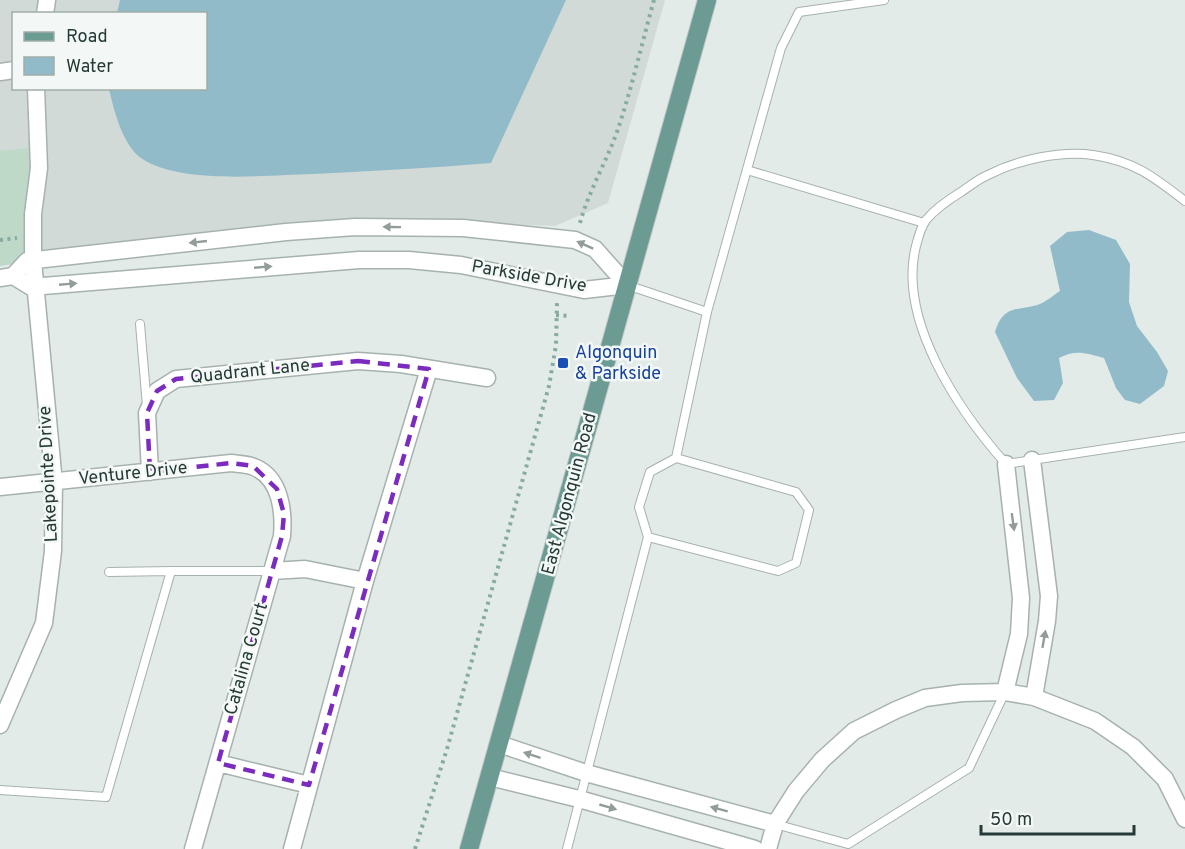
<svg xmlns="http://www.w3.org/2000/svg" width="1185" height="849" font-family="Overpass,sans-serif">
<rect width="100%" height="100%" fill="#e3ebe8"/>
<path fill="#d1dad7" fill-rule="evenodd" d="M0,0H665L608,203L555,226L398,220L0,265ZM14,14H206V88H14Z"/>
<path fill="#bed9c8" d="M39,147L33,261L0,266V151Z"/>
<path fill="#91bbc9" d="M120,0H566L491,163C431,168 372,171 313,174C267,175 180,185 141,158C122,144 114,110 109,89L206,88V14L117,13Z
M1089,230L1116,240L1130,264L1129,302L1137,326L1157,352L1168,371L1164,386L1140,404L1125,400L1116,388L1104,358C1086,353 1075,349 1059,358L1063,383L1054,400L1034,401L1017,378L995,332C1004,303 1018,312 1040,304C1047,301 1054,295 1060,291L1050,246L1067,232Z"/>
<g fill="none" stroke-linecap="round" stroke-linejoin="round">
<defs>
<path id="lane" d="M747,170L924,223
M1185,201C1154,177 1134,161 1093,155C1061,150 1017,160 988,175C978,179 970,186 961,192C948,200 936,208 926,220C921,227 918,238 916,246C897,320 959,411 1006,464L1185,437
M627,285L707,312
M140,324L147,406
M648,537L778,571L796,563L809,510L796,492L676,458
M109,572L171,571
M0,790L106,797L171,571H272
M775,824L848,844L969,768L1005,692
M567,849L648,537L639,507L650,472L676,458L707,312L781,48L799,12L884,0"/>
<path id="street" d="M45,14L47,0
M0,72L14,70
M13,276L27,261L286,232L355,227L463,228L575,240L595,249L627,285
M0,278L13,276L31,287L359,260H409L461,265L584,290L627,285
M1032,460L1049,596L1047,621L1034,697
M150,472L147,413L157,391L176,379L358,361L401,364L487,378
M0,487L231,463C238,464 248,464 254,467C281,478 284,512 282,536L193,849
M272,571L305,569L365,581
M1005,692L1019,634L1021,598L1006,464
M0,725L44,623L53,551L54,483L33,261V214L39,168L36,88
M499,744L586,773L775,824
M218,763L309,785
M490,777L579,799L755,849
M292,849L365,581L429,369
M768,849L775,824L796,791L822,760L854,731L896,710L925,698L962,693L1005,692L1034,697L1095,721L1133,747L1165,779L1185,819"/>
<path id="primary" d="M469,849C550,566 627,283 707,0"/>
</defs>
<use href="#lane" stroke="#a6b2af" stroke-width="10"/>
<use href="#street" stroke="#a6b2af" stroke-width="19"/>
<use href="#primary" stroke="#c2c8c7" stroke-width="20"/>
<path stroke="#87aba3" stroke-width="4" stroke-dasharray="3 4.5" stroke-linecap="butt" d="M580,223C589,190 607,161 618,129C632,87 642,43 654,0
M0,240L17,238
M556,315L571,316
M415,849L447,749L549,386L556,345L557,303"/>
<use href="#lane" stroke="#fff" stroke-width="8"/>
<use href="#street" stroke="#fff" stroke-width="16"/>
<use href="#primary" stroke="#6c9b94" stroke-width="18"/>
</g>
<defs><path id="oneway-solid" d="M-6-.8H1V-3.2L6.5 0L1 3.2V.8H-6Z" transform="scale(1.5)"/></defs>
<g fill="#929c9a">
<use href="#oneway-solid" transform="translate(392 227) rotate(-179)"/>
<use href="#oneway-solid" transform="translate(198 242) rotate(174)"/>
<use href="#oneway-solid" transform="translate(585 245) rotate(-156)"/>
<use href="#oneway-solid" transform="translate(263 267) rotate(-5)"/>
<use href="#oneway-solid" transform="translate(68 284) rotate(-5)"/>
<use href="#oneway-solid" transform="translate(1013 522) rotate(82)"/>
<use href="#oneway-solid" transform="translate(1044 639) rotate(-80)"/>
<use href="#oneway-solid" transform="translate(532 755) rotate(-162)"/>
<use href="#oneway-solid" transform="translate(608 807) rotate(16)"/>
<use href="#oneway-solid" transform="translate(719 809) rotate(-165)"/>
</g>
<path fill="none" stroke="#7b2cbf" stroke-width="4.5" stroke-dasharray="12 8" stroke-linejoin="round" d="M358,361L429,369L309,785L218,763L282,536L284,514L277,489L253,466L231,463L150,472L147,413L157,391L176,379Z"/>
<rect fill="#1a4fb4" stroke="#f3f8f6" stroke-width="2" x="557" y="357" width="12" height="12" rx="3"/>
<g text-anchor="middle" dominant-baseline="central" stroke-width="5" stroke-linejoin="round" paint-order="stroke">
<g font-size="18" fill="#253a36" stroke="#f3f8f6">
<text transform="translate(529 277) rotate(10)">Parkside Drive</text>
<text transform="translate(250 372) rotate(-6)">Quadrant Lane</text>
<text transform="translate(49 474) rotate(-93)">Lakepointe Drive</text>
<text transform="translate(133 474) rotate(-6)">Venture Drive</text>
<text transform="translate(570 494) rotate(-75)">East Algonquin Road</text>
<text transform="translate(247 659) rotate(-74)">Catalina Court</text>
</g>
<g font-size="18" fill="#164399" stroke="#f3f8f6" text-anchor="start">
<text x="575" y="353">Algonquin<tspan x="575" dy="21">&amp; Parkside</tspan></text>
</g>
</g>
<rect x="12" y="12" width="195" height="78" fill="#f3f8f6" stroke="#a1aca9" stroke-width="1.5"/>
<rect x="24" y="32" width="30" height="9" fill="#6c9b94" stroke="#a1aca9" stroke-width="1.5"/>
<text x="66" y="42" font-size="18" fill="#253a36">Road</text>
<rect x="24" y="57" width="30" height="18" fill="#91bbc9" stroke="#a1aca9" stroke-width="1.5"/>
<text x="66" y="72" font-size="18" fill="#253a36">Water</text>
<path d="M981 825v9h153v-9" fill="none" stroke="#253a36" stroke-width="3"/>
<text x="990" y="825" font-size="18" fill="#253a36" stroke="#f3f8f6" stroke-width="4.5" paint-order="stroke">50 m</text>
</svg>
